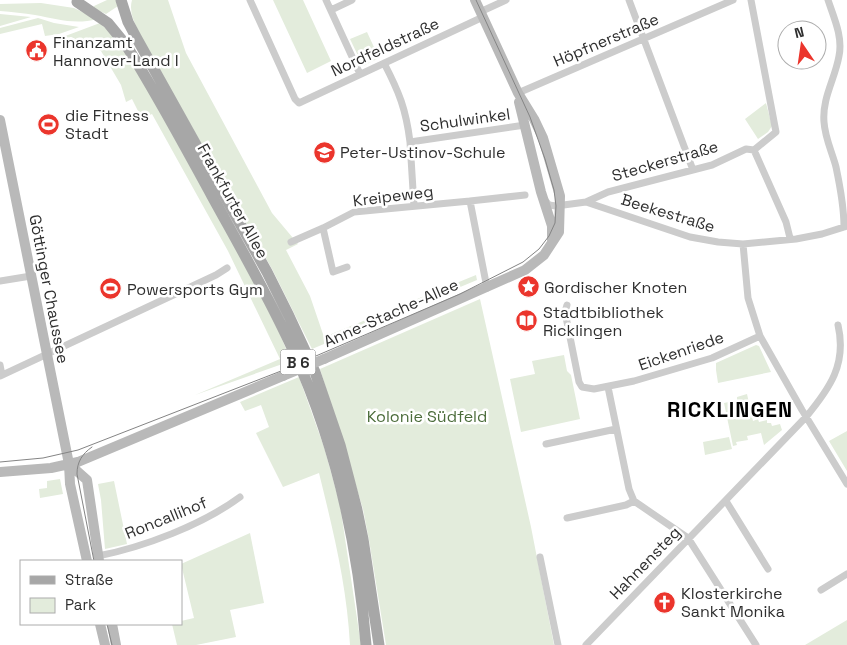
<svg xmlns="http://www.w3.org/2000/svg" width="847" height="645" font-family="'Space Grotesk',sans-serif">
<rect width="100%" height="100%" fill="#fff"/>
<path fill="#e3ecdc" d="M107,0H117L118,6L106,14L93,8L94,6Z
M132,0H168L186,53L272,213L298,244L286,250L310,296L324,337L476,275L477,280L312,349L272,269L149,51C142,36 127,17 132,0Z
M273,0H303L331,61L307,73Z
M41,3L74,8L97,19C75,25 57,19 35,15C24,13 12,12 0,11V4Z
M0,14L31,17L0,26Z
M38,18L54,23L79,27L59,34L45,36L42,24L0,34V28Z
M100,23L123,45L237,251L275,322L291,361L195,395L280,359L228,251L152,114L142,119L132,99L126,102L121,85L101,51L71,37L60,40V38Z
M367,32L379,58L363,66L350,39Z
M766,103L772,126L768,132L758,139L745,119Z
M480,299L531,527L554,645H386L369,540L363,509L320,369Z
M756,345L759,346L771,372L718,383L716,370V363Z
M564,355L567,371L571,375L580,419L521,432L510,379L535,374L532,361Z
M299,377L324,447L340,505L361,645H350C347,586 333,530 319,473L283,487L256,433L269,427L261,405L245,411L240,402Z
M747,394L753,421L758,419L759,422L767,420V423H771L772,426L780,424L782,430L764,445L761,433L747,436L748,440L736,442L737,445L733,446L724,403L737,400V397Z
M847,431V471L829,441Z
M729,437L732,449L705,455L703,442Z
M60,479L63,494L40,498L39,489L47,488V481Z
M114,481L127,544L105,549L101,500L98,484Z
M250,533L264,603L230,610L236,637L196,645H177L172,624H181V621L194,618L181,564Z
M847,620V645H805Z"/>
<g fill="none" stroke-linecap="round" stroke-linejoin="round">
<path stroke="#ccc" stroke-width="7" d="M250,0L295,99L299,103L483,17
M326,0L360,74
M629,0L693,170
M828,0C834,18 843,37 839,56C835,79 822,98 824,122C825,138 832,152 836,167C840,186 844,207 844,227
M331,10L352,0
M480,12L506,0
M384,63C399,92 406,109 410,142L525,125
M518,93L733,0
M410,142L414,206
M754,150L786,222L790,238
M544,199L549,205L556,206L586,202L690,237L718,242L743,244L796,239L822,234L847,226
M470,201L525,195
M586,202L608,192L712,165L746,149L754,150L776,132L751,0
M323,228L333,272L347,267
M291,242L323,228L354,212L470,201L487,288
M743,244L748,298L760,336L802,410L847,484
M0,281L31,276
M567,305L565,312L579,382L582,387L594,389L634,381L712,358L760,336
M0,365L2,375
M0,376L216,275L227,268
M608,387L629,489L634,501L688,538L756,645
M546,444L616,429
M726,501L768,569
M567,518L626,505L634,501
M98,556C144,547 202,525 240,497
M540,557L558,645
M821,590L847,574
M586,645L806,417C830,388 847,364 838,325"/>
<path stroke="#b9b9b9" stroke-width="10" d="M519,102L541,192L552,226V240
M0,120L69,464L70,484L87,561
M324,359L525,270L544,255L559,232L560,196L543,138L534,119L518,93L475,0
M69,464L87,480L99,561
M0,472L51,468L78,462L283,376
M100,624L105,645
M112,624L116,645"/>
<path stroke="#a7a7a7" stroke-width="11" d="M121,0L128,22L136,37L267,272L289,316L315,372L340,445L357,510L363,539L379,645
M77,2L108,23L126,45C157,94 184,145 212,196C240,247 269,297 293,350C335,442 358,544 366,645"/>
<path stroke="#848484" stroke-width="1" d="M92,447C82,454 77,462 77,474L94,561
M0,462L43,458L78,450L281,371L460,294L523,262L539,249L549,236L555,223L556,206L554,190L545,159L530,117L476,0
M107,624L112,645"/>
<path stroke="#b9b9b9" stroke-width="10" d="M283,376L324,359"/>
</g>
<defs>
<symbol id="civic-disc" viewBox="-11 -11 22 22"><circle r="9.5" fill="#eb352c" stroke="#fff"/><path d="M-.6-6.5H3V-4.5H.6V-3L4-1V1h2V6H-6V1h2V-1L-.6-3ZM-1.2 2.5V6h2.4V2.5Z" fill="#fff"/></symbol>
<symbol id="stadium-disc" viewBox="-11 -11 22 22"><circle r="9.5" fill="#eb352c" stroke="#fff"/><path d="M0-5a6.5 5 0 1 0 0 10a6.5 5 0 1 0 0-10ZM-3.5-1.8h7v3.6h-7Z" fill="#fff"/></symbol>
<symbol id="school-disc" viewBox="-11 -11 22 22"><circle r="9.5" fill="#eb352c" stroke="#fff"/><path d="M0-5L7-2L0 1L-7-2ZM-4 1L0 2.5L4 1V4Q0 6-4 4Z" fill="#fff"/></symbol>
<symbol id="sight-disc" viewBox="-11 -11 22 22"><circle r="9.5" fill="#eb352c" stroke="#fff"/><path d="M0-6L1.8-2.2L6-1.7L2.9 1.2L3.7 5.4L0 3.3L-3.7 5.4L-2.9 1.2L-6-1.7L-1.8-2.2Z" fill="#fff"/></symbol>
<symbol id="library-disc" viewBox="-11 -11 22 22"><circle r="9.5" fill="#eb352c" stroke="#fff"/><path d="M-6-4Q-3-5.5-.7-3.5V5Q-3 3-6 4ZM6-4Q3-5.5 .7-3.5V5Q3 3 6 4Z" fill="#fff"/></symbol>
<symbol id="church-disc" viewBox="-11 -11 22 22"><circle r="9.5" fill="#eb352c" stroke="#fff"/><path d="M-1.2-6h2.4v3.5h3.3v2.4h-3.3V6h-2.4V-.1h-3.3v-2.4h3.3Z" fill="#fff"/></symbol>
</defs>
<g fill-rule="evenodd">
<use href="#civic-disc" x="24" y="38" width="25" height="25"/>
<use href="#stadium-disc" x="36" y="112" width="25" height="25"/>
<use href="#school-disc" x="312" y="140" width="25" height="25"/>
<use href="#sight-disc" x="516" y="274" width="25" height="25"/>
<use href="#stadium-disc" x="98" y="276" width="25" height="25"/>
<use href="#library-disc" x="514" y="308" width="25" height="25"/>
<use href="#church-disc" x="652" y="590" width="25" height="25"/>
</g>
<g text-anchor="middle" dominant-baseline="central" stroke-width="5" stroke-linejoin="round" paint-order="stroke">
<rect fill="#fff" stroke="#6d6d6d" stroke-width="1" x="280.5" y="349.5" width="35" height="25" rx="4"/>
<g font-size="15" font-weight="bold" fill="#2f2f2f">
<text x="298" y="362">B 6</text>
</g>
<g font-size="16" fill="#2f2f2f" stroke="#fff">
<text transform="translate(606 40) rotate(-23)">Höpfnerstraße</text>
<text transform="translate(385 47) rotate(-25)">Nordfeldstraße</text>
<text transform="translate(465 120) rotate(-8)">Schulwinkel</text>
<text transform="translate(665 161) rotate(-16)">Steckerstraße</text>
<text transform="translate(393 196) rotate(-7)">Kreipeweg</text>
<text transform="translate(233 201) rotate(61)">Frankfurter Allee</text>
<text transform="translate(668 213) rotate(17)">Beekestraße</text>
<text transform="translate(49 289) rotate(79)">Göttinger Chaussee</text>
<text transform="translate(391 313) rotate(-24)">Anne-Stache-Allee</text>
<text transform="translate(681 351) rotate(-19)">Eickenriede</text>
<text transform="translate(166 518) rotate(-22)">Roncallihof</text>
<text transform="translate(645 563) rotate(-46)">Hahnensteg</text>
</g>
<g font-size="16" fill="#2f2f2f" stroke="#fff" text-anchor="start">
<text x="53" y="42">Finanzamt<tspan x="53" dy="18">Hannover-Land I</tspan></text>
<text x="65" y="115">die Fitness<tspan x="65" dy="18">Stadt</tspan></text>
<text x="340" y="152">Peter-Ustinov-Schule</text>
<text x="544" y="287">Gordischer Knoten</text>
<text x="127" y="289">Powersports Gym</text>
<text x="543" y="312">Stadtbibliothek<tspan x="543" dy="18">Ricklingen</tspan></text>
<text x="681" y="593">Klosterkirche<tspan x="681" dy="18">Sankt Monika</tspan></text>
</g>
<g font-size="16" fill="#4b6c3a" stroke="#fff">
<text x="427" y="416">Kolonie Südfeld</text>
</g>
<g font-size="21" font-weight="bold" letter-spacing="1" fill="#000" stroke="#fff">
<text x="730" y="409">RICKLINGEN</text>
</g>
</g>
<rect x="20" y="560" width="162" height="65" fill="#ffffff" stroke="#acacac"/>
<rect x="30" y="576" width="25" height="8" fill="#a7a7a7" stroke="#acacac"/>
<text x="65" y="585" font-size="15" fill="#2f2f2f">Straße</text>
<rect x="30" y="598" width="25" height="15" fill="#e3ecdc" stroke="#acacac"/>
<text x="65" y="610" font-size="15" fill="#2f2f2f">Park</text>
<g transform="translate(802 45) rotate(347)"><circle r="24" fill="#ffffff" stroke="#acacac"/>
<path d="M0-4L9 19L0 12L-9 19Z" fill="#eb352c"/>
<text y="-8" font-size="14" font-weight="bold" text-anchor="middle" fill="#2f2f2f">N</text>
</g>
</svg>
